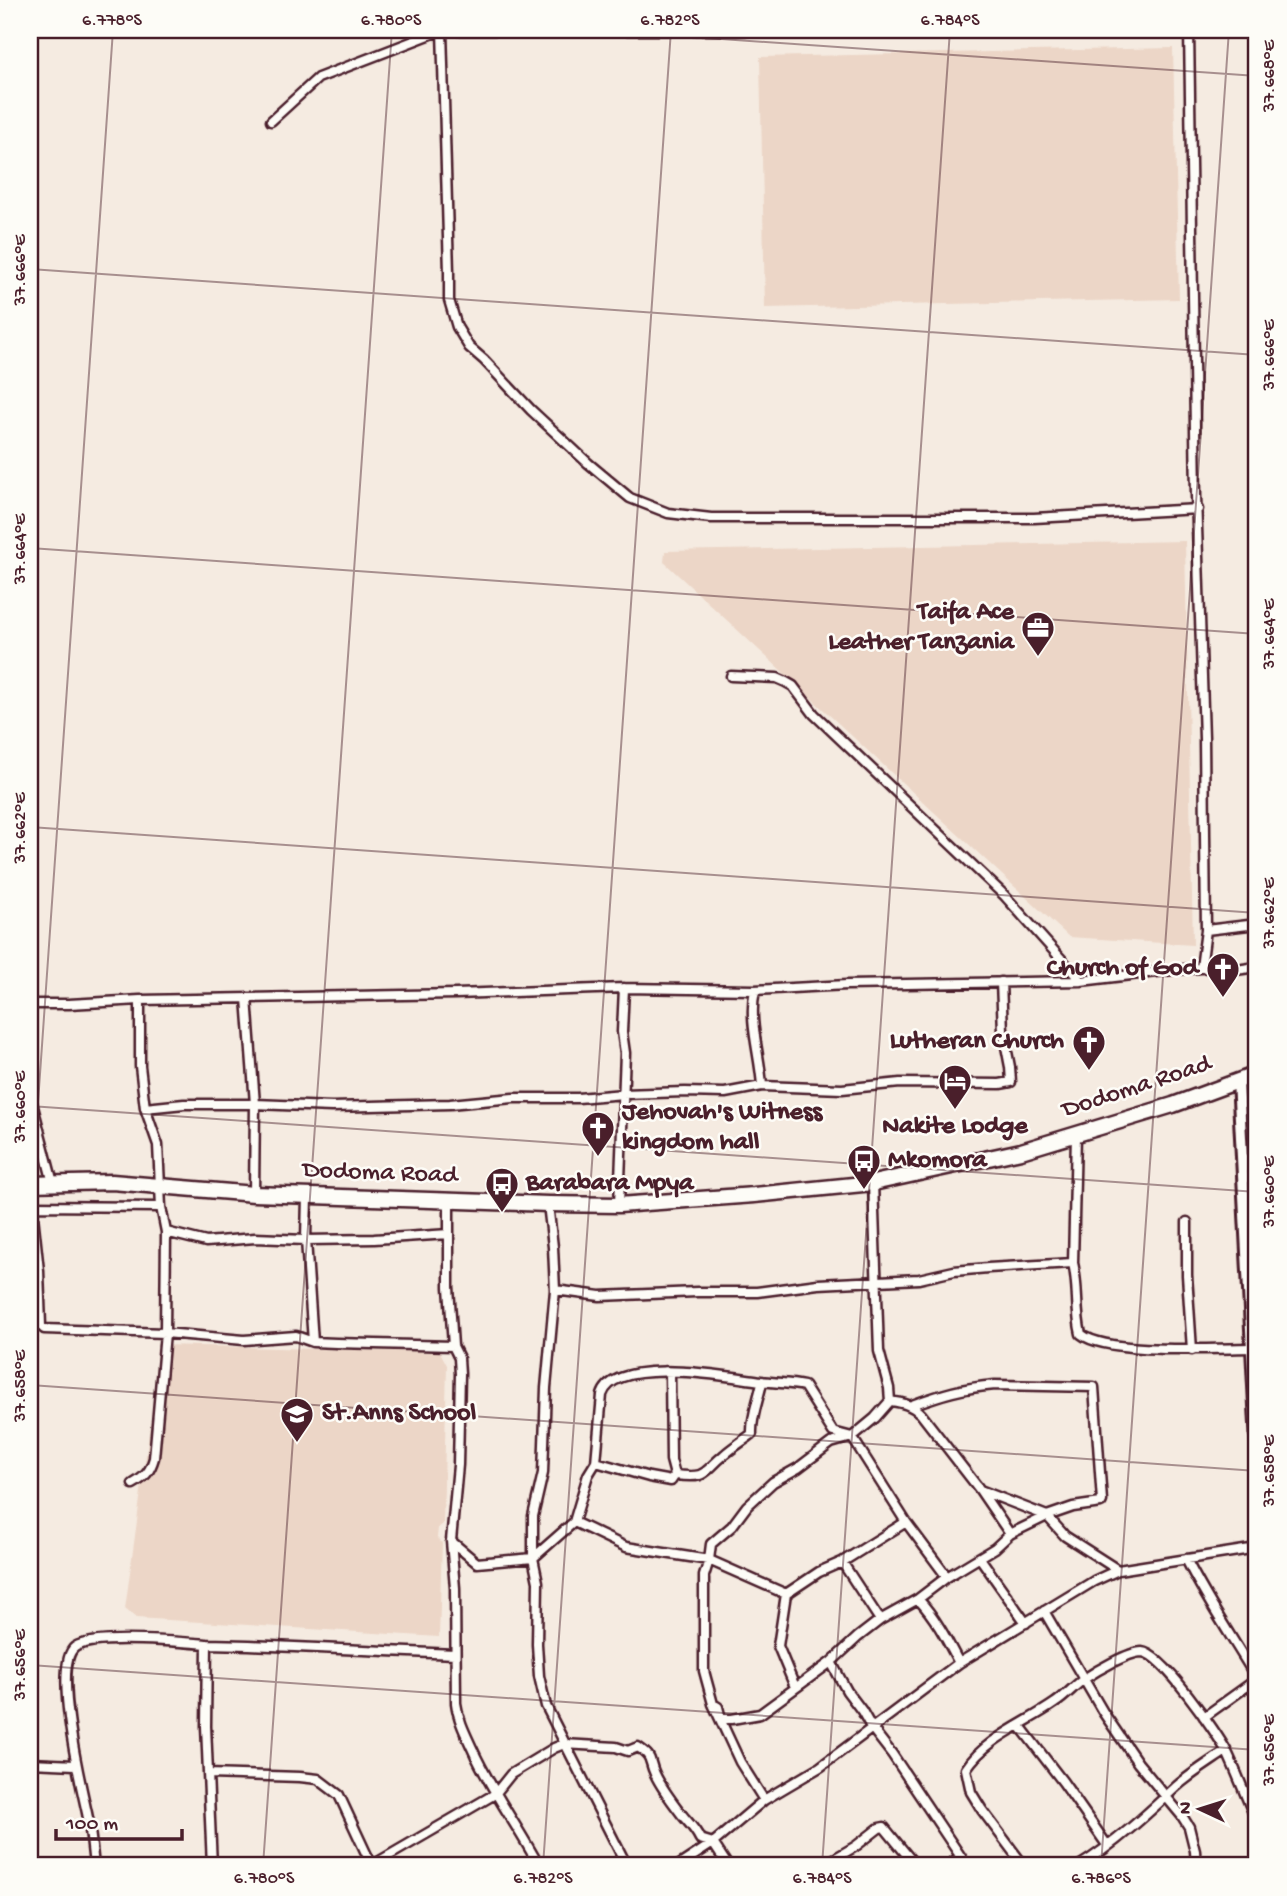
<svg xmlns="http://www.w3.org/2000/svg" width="1287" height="1896" font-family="'Gochi Hand',sans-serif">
<rect width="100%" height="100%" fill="#f5ebe1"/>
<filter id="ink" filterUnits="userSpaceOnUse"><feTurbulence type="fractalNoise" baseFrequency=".0143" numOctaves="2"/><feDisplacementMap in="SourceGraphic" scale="14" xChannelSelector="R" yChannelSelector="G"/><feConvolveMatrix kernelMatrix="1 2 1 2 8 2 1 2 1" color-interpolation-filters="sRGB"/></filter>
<g filter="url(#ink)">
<path fill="#ecd6c7" d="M1173,48L1179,299L765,308L760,57Z
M1185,541L1193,945L1069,937L664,562L665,551Z
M161,1345L440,1352L447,1365L443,1524L438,1528L437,1538L442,1543L439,1637L136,1618L125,1609Z"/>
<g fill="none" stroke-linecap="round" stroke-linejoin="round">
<defs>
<path id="street" d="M442,30L449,272V300L457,327L469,347L484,360L531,410L588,463L630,498L668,513L711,518H1034L1198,509
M1189,30L1196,496L1204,738L1206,930L1201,968L1212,967L1222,972L1257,967
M271,121L318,78L442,30H999
M731,676L777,678L786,682L793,686L814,714L1004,895L1081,981
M1206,930L1257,924
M755,990C748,1021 760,1054 762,1086
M247,998L255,1104L254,1194
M30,1004H69L140,1000L456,994L624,988L755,990L847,985L1081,981L1173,970L1201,968
M30,1095L53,1183
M145,1108L184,1104H255L332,1107L450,1104L513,1098H578L623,1094L685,1092L725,1093L762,1086L842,1089L900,1083L1000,1084L1011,1082L1010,1067L1003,1031L1001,982
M1076,1135L1073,1263C1079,1288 1075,1310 1081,1334C1107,1355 1218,1348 1254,1348
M1243,1160H1257
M307,1195L306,1240L313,1342
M449,1202V1287L453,1346L459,1358L460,1374L458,1465L451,1541L455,1588L456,1703C458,1719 465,1733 472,1748C491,1791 518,1826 539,1866
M548,1204L553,1247L555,1290L546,1388L543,1473L533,1516V1558L538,1582L537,1644L539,1676L546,1706L627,1866
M619,1205L625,1053L622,1032L624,988
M30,1206L161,1207
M32,1206L39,1271L41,1326L44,1329L165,1333L244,1340L296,1336L313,1342L336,1343L453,1346
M1245,1218L1257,1224
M1187,1222V1275L1192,1350
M166,1232L206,1242L255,1238L306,1240L374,1239L449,1234
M555,1290L600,1296L697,1292H757L818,1284L919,1279L954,1271L988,1268L1073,1263
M670,1372L671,1460L675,1475
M890,1401C903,1403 911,1404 921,1414L980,1490L1047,1516L1065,1536L1118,1570
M596,1462L649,1477L671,1481L675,1475C708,1479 702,1473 724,1455C733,1447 743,1441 752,1434C751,1416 759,1399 762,1382
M133,1484C145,1477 150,1472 154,1458L165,1333L166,1232L161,1207L158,1145L145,1108L140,1066V1000
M980,1490L1010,1534
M574,1522L588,1475L596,1462L602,1395C614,1355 730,1377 761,1381C775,1383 790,1383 804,1386L833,1432L852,1437L906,1522L947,1577
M451,1541L477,1563L533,1558L574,1522L626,1547L709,1560L786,1594
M980,1558L1026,1623
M1186,1559C1207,1601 1233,1639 1257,1679
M842,1562L880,1620
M918,1599C936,1618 947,1640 959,1663
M1044,1611L1103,1712L1138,1763L1182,1816L1189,1827L1195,1851L1196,1866
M831,1662L847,1691L862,1711L871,1727L892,1754L967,1866
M795,1687L778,1646L786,1594L819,1572L842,1562L906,1522
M713,1704L718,1707L721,1719H732L760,1714L831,1662L858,1637L880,1620L918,1599L947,1577L995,1548L1010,1534L1047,1516L1073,1507L1101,1503L1102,1501L1094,1387L995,1385C962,1388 942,1394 912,1405
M1204,1717L1257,1679
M1020,1726L1063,1782L1107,1845
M30,1763L75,1765
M208,1774L300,1777L318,1779L339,1795L372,1866
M764,1800L740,1762L713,1704L704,1671V1576L709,1560L711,1544L732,1526L747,1506L773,1482L798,1468L831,1443L852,1437L875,1418L890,1401L889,1388L879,1351L873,1183
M94,1866C92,1849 91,1831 87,1813C81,1786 52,1664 75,1647C94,1634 183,1642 207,1644
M212,1866L206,1726L207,1644L249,1645L455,1654
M371,1866L495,1794L511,1774L554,1748L564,1744L616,1747L628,1751L638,1747C654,1758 648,1759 655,1774C662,1789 673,1803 683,1816C690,1824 696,1830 700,1839L713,1843L728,1866
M678,1866L713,1843L764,1800L820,1767L959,1663L1094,1581L1118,1570L1257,1548
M822,1866L856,1846L879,1828L884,1827L916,1866
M947,1866L960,1857
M1024,1866L982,1810L971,1792L966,1769C986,1738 1025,1724 1055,1703C1066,1696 1074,1686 1084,1679C1096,1671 1128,1652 1142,1652C1162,1653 1217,1733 1227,1752C1238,1775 1246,1798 1257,1821
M1079,1866C1115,1844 1146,1815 1177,1786C1192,1773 1210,1762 1226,1751"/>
<path id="secondary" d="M1238,1080L1257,1444"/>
<path id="highway" d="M30,1184L112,1182L254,1194L548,1204L619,1205L754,1195L873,1183L1021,1151L1173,1105L1257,1074"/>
</defs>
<use href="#street" stroke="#4a1f2b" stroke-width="13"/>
<use href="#secondary" stroke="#4a1f2b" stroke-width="16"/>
<use href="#highway" stroke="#4a1f2b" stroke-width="19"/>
<use href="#street" stroke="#fdfcf7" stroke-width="8"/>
<use href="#secondary" stroke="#fdfcf7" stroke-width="10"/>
<use href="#highway" stroke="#fdfcf7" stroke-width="14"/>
</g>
</g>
<path fill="none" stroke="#4a1f2b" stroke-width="2" stroke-opacity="0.45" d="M592,30L1257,76M30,269L1257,355M30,548L1257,634M30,827L1257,913M30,1106L1257,1192M30,1217L113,30M30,1385L1257,1471M30,1665L1257,1750M263,1866L392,30M543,1866L671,30M822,1866L950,30M1101,1866L1229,30"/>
<defs>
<symbol id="office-pin" viewBox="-11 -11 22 30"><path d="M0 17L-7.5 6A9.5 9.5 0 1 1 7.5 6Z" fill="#4a1f2b" stroke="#fdfcf7"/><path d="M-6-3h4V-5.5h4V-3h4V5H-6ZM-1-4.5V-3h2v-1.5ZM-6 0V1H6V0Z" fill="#fff"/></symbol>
<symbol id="church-pin" viewBox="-11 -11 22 30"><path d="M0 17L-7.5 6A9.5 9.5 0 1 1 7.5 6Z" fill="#4a1f2b" stroke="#fdfcf7"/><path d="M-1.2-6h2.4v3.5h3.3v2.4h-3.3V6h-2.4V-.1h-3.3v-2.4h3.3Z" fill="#fff"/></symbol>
<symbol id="hotel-pin" viewBox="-11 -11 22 30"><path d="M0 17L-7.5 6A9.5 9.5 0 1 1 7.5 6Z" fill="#4a1f2b" stroke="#fdfcf7"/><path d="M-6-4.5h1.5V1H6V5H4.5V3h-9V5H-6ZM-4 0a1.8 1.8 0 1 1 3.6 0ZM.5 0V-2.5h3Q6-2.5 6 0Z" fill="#fff"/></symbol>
<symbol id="bus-pin" viewBox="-11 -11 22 30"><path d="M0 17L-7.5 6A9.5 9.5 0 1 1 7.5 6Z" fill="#4a1f2b" stroke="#fdfcf7"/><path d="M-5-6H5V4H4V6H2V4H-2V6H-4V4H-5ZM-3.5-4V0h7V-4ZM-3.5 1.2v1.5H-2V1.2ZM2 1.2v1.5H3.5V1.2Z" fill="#fff"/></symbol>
<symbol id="school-pin" viewBox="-11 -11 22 30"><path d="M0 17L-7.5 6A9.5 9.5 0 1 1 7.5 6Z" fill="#4a1f2b" stroke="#fdfcf7"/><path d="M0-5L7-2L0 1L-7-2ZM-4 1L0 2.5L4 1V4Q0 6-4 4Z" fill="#fff"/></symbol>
</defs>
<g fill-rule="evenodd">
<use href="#office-pin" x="1019" y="609" width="38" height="52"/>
<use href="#church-pin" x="1204" y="950" width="38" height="52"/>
<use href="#church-pin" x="1070" y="1023" width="38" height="52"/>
<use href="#hotel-pin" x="936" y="1062" width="38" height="52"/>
<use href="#church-pin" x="579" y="1109" width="38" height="52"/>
<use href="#bus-pin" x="845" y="1142" width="38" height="52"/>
<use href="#bus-pin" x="483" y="1165" width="38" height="52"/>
<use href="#school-pin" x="278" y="1395" width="38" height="52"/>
</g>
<g text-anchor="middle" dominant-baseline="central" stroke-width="5" stroke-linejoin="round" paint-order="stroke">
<g font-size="26" font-weight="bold" fill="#4a1f2b" stroke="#fdfcf7" text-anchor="start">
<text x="1014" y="613" text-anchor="end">Taifa Ace<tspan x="1014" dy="30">Leather Tanzania</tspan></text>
<text x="1198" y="969" text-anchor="end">Church of God</text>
<text x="1064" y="1042" text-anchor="end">Lutheran Church</text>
<text x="622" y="1113">Jehovah's Witness<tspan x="622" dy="30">kingdom hall</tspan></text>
<text x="955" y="1127" text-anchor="middle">Nakite Lodge</text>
<text x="888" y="1161">Mkomora</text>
<text x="526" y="1184">Barabara Mpya</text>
<text x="322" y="1414">St.Anns School</text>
</g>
<g font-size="26" fill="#4a1f2b" stroke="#fdfcf7">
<text transform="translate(1137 1088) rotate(-18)">Dodoma Road</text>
<text transform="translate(380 1174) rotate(2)">Dodoma Road</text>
</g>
</g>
<rect width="1287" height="1896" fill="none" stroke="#fdfcf7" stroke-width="77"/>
<g transform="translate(1200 1809) rotate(274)" stroke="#fdfcf7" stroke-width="5" paint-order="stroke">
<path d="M0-5L12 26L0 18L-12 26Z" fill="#4a1f2b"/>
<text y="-10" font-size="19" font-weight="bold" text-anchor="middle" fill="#4a1f2b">N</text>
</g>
<path d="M56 1829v10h126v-10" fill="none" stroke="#4a1f2b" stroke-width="3.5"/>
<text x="66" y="1829" font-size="21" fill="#4a1f2b" stroke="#fdfcf7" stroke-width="5" paint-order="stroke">100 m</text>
<rect x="38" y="38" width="1210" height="1819" fill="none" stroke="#4a1f2b" stroke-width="2.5"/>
<g font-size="18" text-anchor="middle" fill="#4a1f2b">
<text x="112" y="25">6.778°S</text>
<text x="391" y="25">6.780°S</text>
<text x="670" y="25">6.782°S</text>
<text x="950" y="25">6.784°S</text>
<text transform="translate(1268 76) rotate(-90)" y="6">37.668°E</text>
<text transform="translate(19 270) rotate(-90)" y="6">37.666°E</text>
<text transform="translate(1268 355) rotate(-90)" y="6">37.666°E</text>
<text transform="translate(19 549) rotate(-90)" y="6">37.664°E</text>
<text transform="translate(1268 634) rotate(-90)" y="6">37.664°E</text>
<text transform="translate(19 828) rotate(-90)" y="6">37.662°E</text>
<text transform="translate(1268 913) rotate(-90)" y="6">37.662°E</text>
<text transform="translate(19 1107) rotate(-90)" y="6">37.660°E</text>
<text transform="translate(1268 1192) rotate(-90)" y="6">37.660°E</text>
<text transform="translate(19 1386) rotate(-90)" y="6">37.658°E</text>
<text transform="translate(1268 1471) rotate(-90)" y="6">37.658°E</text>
<text transform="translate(19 1665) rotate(-90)" y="6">37.656°E</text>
<text transform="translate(1268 1750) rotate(-90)" y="6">37.656°E</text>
<text x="264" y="1883">6.780°S</text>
<text x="543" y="1883">6.782°S</text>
<text x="822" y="1883">6.784°S</text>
<text x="1101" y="1883">6.786°S</text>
</g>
</svg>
